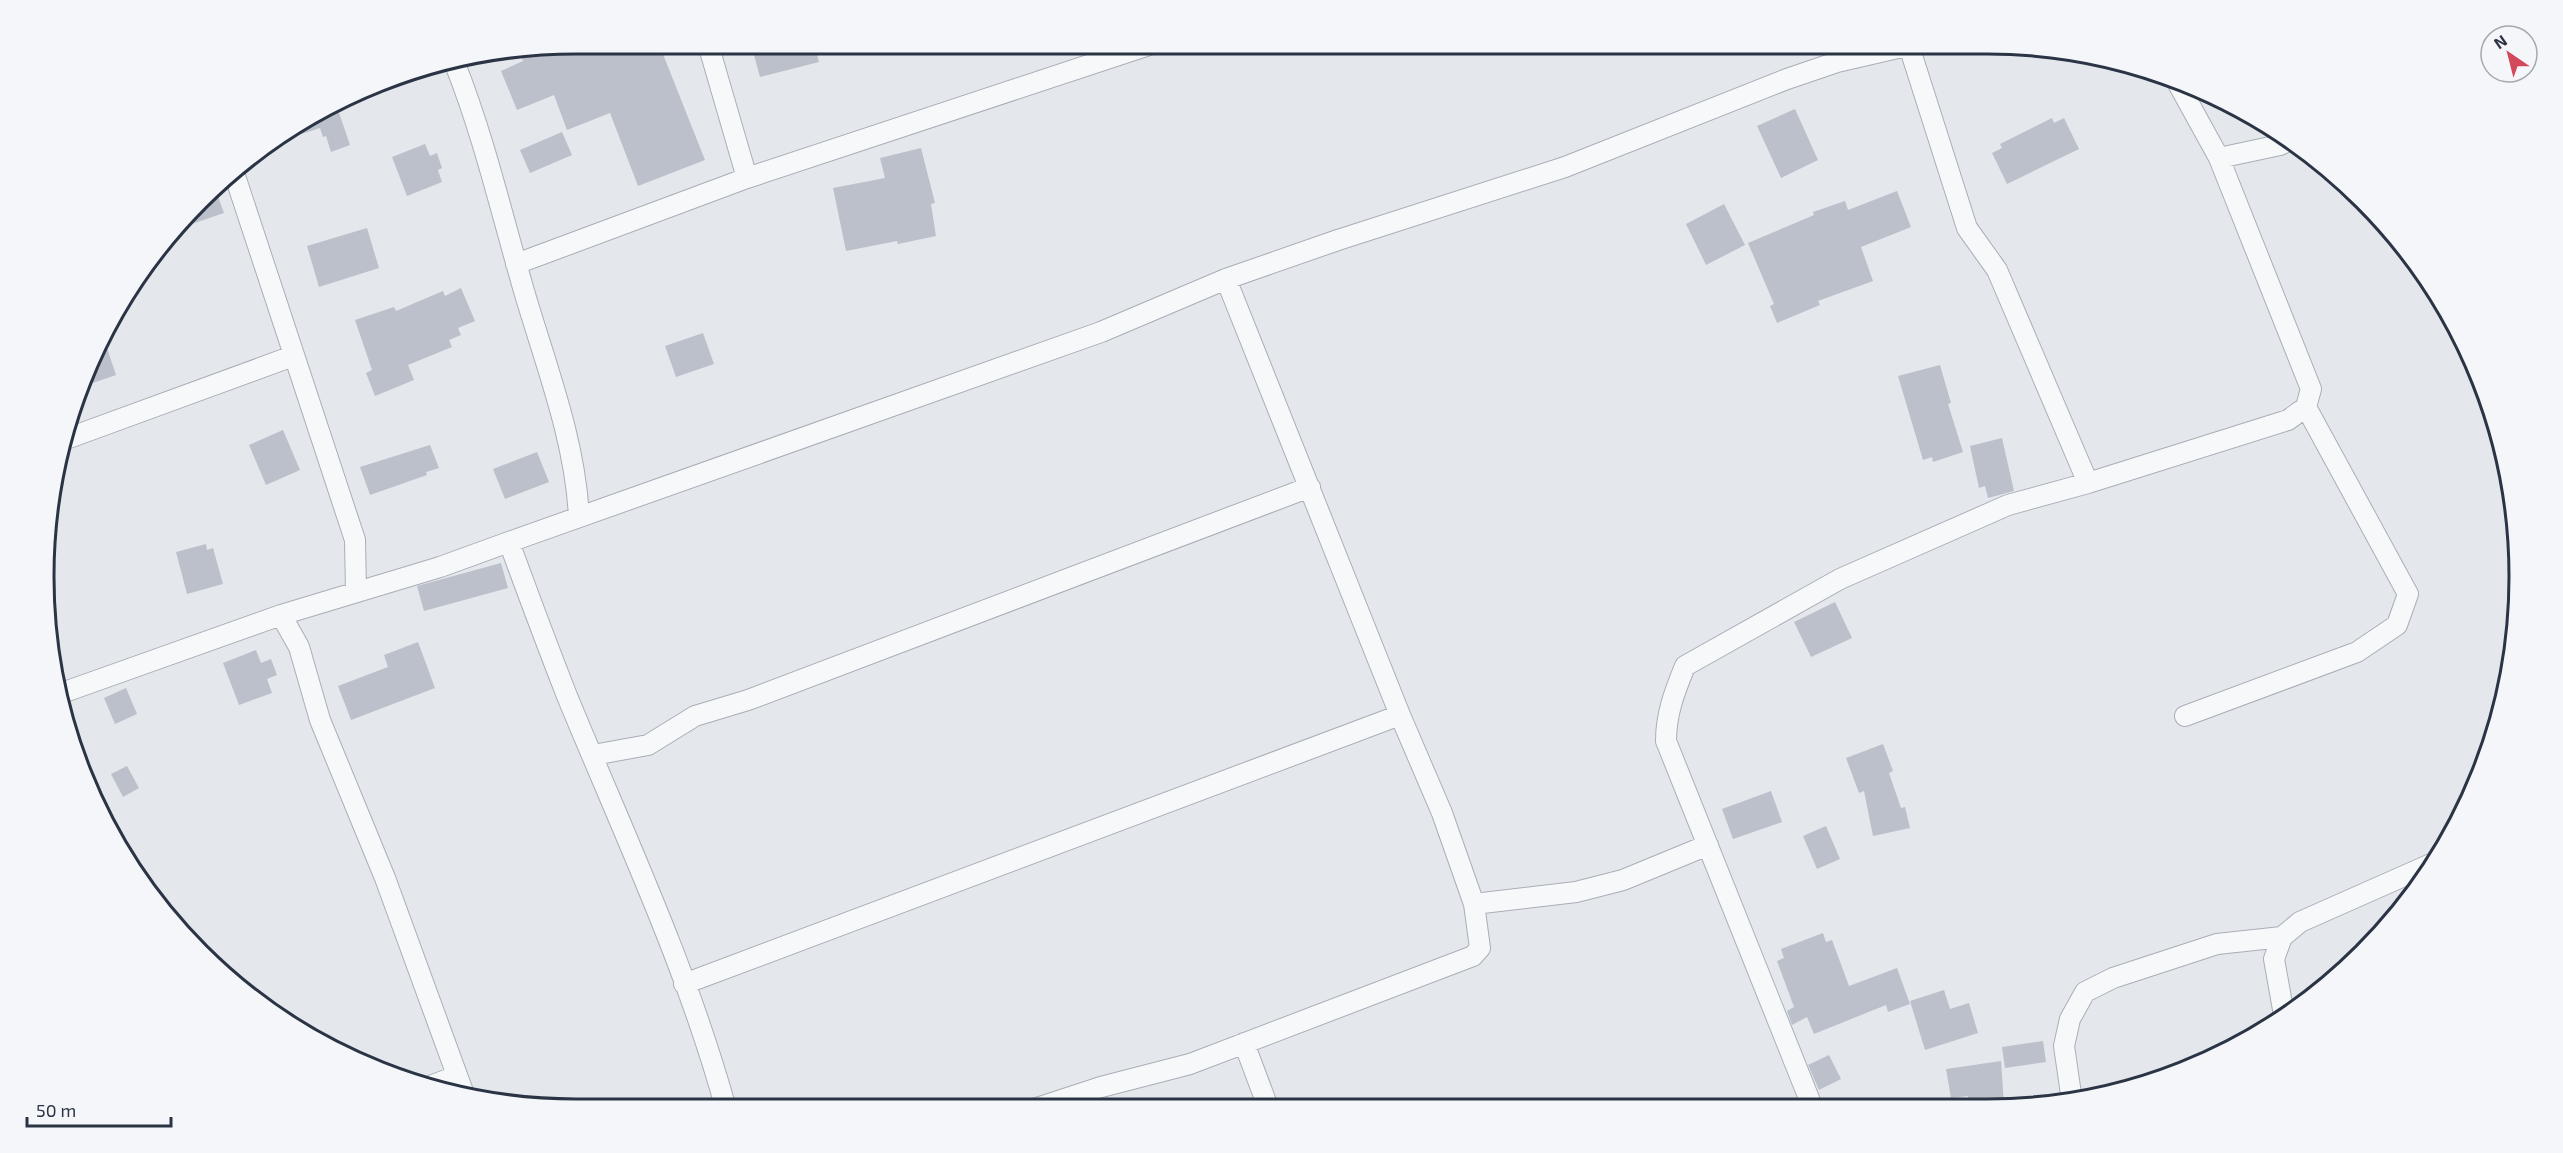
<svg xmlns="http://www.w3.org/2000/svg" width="2563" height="1153" font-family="'Exo 2',sans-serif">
<rect width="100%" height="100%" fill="#e4e7ec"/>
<path fill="#bbc0ca" d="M576,44H659L705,160L638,186L610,113L567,130L554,95L517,110L501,71L523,61L520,53Z
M751,44H814L819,62L760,77Z
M336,104L350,145L331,152L326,136L323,137L320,128L280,141L278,138L310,115Z
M1795,109L1818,160L1781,178L1757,126Z
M2052,118L2054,123L2064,118L2079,149L2007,184L1992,153L2002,148L2000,144Z
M562,132L572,155L530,173L520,150Z
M425,144L430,156L437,153L442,168L438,170L442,182L407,196L392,157Z
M921,148L935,203L931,204L936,236L898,244L897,241L846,251L833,188L885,178L880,158Z
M215,188L224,213L183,227Z
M1897,191L1911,227L1861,247L1873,281L1818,301L1820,305L1777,323L1770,306L1774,304L1748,243L1814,215L1813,212L1845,201L1848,210Z
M1724,204L1745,245L1706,265L1686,224Z
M367,228L379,268L319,287L307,246Z
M461,288L475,321L458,328L461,335L449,340L452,347L408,365L414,380L375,396L366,373L372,370L355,320L394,307L396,311L443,291L445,296Z
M703,333L714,364L676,377L665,346Z
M104,339L116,375L87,385V384Z
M1940,365L1951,403L1948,404L1963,452L1933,462L1932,457L1923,460L1898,376Z
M283,430L300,470L266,485L249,445Z
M2002,438L2014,491L1988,498L1985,486L1979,488L1970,446Z
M430,445L439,468L426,472L427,475L370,495L360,467Z
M537,452L549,482L505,499L493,469Z
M206,544L207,550L213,548L223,584L187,594L176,552Z
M501,563L508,588L424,611L417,586Z
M1835,602L1852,638L1811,657L1794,622Z
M418,642L435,688L351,720L338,686L388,667L384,655Z
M256,650L261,663L271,659L277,675L267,679L272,693L239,705L223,663Z
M126,688L137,714L115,724L104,698Z
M1883,744L1893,771L1889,773L1901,808L1905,807L1910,828L1873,836L1864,791L1859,793L1846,758Z
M127,766L139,788L123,797L111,774Z
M1771,791L1782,822L1733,839L1722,809Z
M1826,826L1840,859L1817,869L1803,836Z
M1823,933L1826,942L1832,940L1849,986L1897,968L1910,1004L1888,1012L1886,1005L1814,1034L1807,1017L1792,1025L1787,1011L1794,1007L1777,961L1784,958L1781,949Z
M1944,990L1950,1009L1969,1003L1978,1033L1925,1050L1910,1001Z
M2043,1041L2046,1062L2005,1068L2002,1047Z
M1829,1055L1841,1079L1819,1090L1808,1065Z
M2001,1061L2004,1105H1968V1096L1951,1098L1946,1069Z"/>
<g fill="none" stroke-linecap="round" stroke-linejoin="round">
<defs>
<path id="minor" d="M708,44L747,178
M1909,46L1967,228L1997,270L2088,483
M455,64C484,137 502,215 524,291C546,366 575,439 579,517
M2219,158L2280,145L2291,140
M233,170L355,540L356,592
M516,264L747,178L1152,44
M66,439L293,356
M509,542C528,594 547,645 567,696C623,832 687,967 726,1109
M281,615L299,647L320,720L385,878L465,1097
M59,694L281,615L440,567L509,542L1101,332L1226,279L1338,240L1565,167L1787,79L1837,62L1915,44
M2185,716L2357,652L2397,625L2408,594L2306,407
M593,755L648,745L695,716L748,700L1310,487
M1474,904L1576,892L1623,880L1708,845
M684,984L1400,715
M2284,1015L2274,959L2282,937L2300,922L2431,864
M1244,1043L1268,1107
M430,1086L457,1076
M2072,1101L2064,1046L2070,1019L2085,992L2113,978L2217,944L2282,937
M1812,1106L1666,741C1666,713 1675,691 1685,666L1840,579L2008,505L2088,483L2288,420L2306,407L2311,389L2219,158L2176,80
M1037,1108L1101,1087L1190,1064L1473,956L1480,948L1474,904L1442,813L1400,715L1226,279"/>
</defs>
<use href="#minor" stroke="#a9aeb7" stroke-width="22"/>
<use href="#minor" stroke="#f7f8fa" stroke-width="20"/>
</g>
<path d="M0 0H2563V1153H0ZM576 54H1987A522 522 0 0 1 2509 576V577A522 522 0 0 1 1987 1099H576A522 522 0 0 1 54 577V576A522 522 0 0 1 576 54Z" fill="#f4f6f9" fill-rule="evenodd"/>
<path fill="none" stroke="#2b3445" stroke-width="3" d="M576 54H1987A522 522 0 0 1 2509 576V577A522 522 0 0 1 1987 1099H576A522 522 0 0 1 54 577V576A522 522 0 0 1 576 54Z"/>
<g transform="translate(2509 54) rotate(325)"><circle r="28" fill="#f4f6f9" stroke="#a4a8b1" stroke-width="1.5"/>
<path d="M0-4.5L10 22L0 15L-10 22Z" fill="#d1495b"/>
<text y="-9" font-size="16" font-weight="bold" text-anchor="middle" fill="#2b3445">N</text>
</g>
<path d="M27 1117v9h144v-9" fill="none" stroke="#2b3445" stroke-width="3"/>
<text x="36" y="1117" font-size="18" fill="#2b3445" stroke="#f4f6f9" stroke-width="4.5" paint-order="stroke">50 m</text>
</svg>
